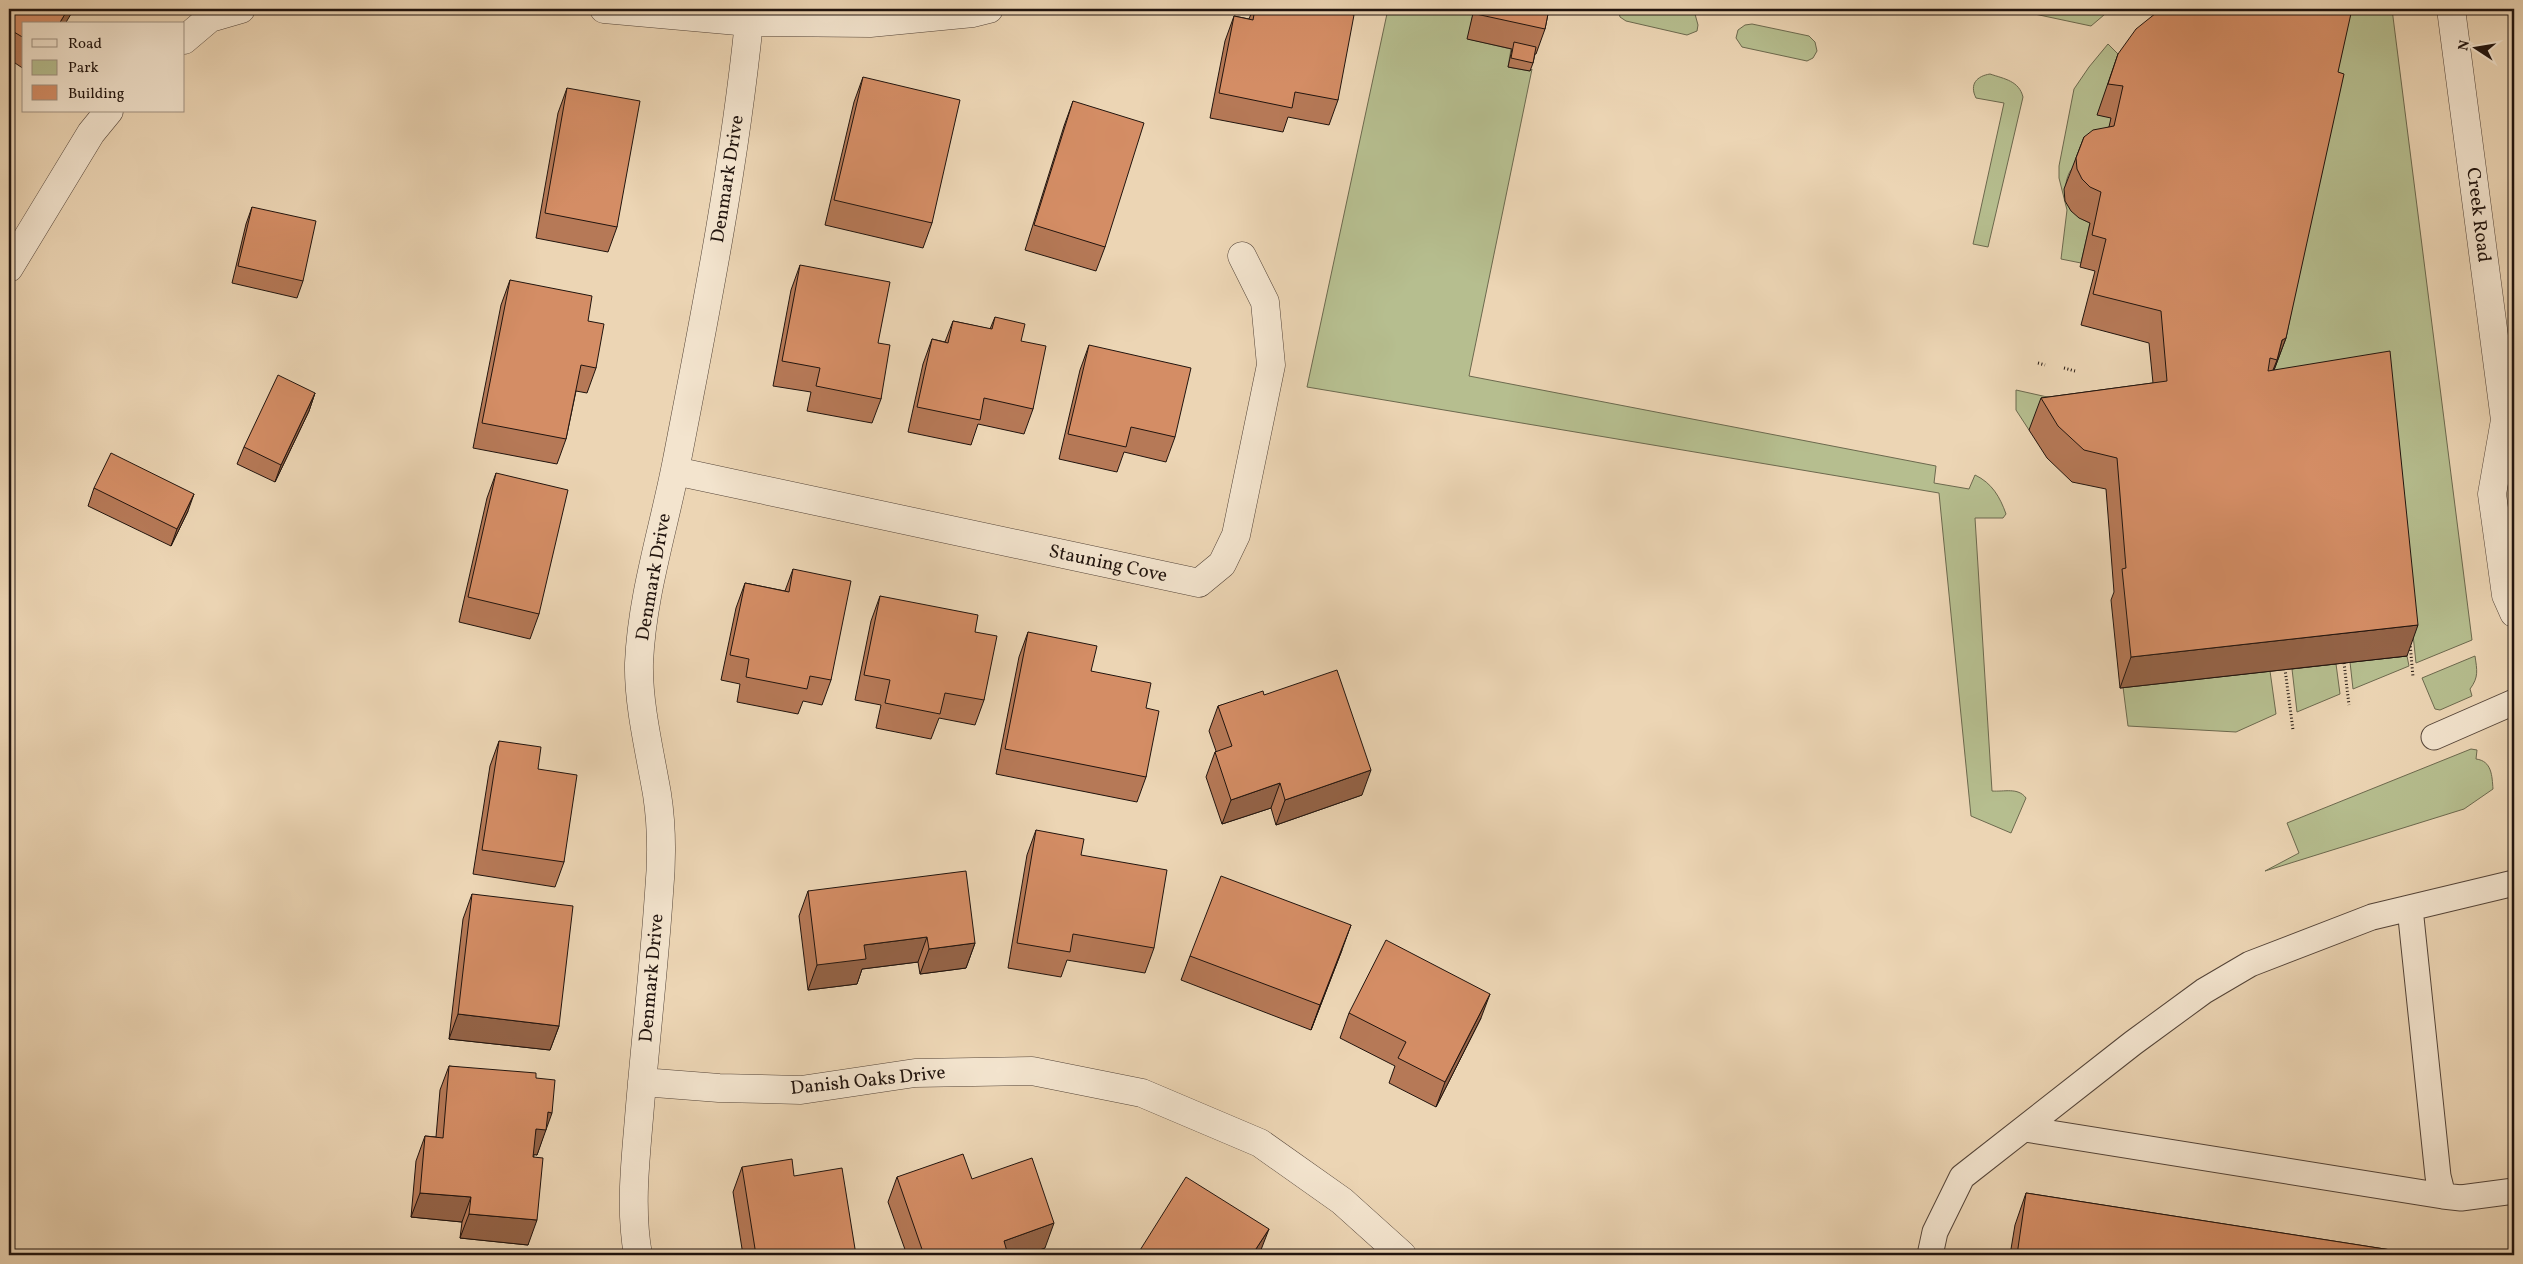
<svg xmlns="http://www.w3.org/2000/svg" width="2523" height="1264" font-family="Vollkorn,serif">
<rect width="100%" height="100%" fill="#ecd5b4"/>
<filter id="stains"><feTurbulence type="fractalNoise" baseFrequency=".004" numOctaves="4"/><feColorMatrix values="0 0 0 0 .2 0 0 0 0 .09 0 0 0 0 .02 0 0 0 .5 -.17"/></filter>
<radialGradient id="worn" r=".72"><stop offset=".6" stop-color="#630" stop-opacity="0"/><stop offset="1" stop-color="#630" stop-opacity=".3"/></radialGradient>
<path fill="#b6be8f" stroke="#6c694e" d="M1388,9H1474L1468,39L1511,49L1508,67L1530,71L1532,69L1469,376L1936,466L1934,483L1969,489L1975,475C1992,483 2000,497 2006,514L2003,518H1975L1992,791C2004,792 2018,787 2026,798L2011,833L1971,816L1939,493L1307,387Z
M1618,9H1677L1695,14L1698,25L1697,31L1687,35L1626,21L1620,17Z
M2011,9H2111L2091,26Z
M2266,9H2392L2472,640L2416,663L2404,549L2258,390Z
M1752,24L1809,36L1815,42L1817,51L1813,58L1807,61L1742,47L1736,38L1738,30L1745,25Z
M2108,44L2124,60L2103,157C2094,161 2080,163 2073,168C2069,171 2067,178 2066,183C2061,203 2072,215 2090,223L2081,263L2061,259L2067,210L2059,178V166L2074,89L2089,67Z
M1990,74C2005,79 2019,81 2023,97L1988,247L1973,244L2004,103L1976,98C1969,84 1977,76 1990,74Z
M2016,390L2132,416L2029,430L2016,410Z
M2407,656L2409,666L2353,689L2350,662Z
M2475,656C2477,670 2479,677 2470,689L2472,696L2440,710L2435,709L2422,678Z
M2336,664L2340,694L2297,712L2292,669Z
M2270,671L2276,714L2236,732L2128,726L2123,687Z
M2471,749L2477,750L2476,759C2492,761 2492,776 2493,789L2464,809L2265,871L2299,853L2287,823Z"/>
<g fill="none" stroke-linecap="round" stroke-linejoin="round">
<defs>
<path id="service" d="M2434,737L2514,702
M2410,908L2438,1176L2443,1196L2461,1198L2514,1191
M2025,1129L2443,1196
M1930,1255L1935,1232L1962,1177L2133,1043L2204,991L2250,964L2372,917L2514,883"/>
<path id="minor" d="M675,471L1199,583L1222,564L1236,535L1271,365L1265,302L1242,256
M642,1082L719,1088L801,1090L915,1073L1032,1071L1142,1093L1260,1143L1342,1201L1402,1255
M638,1255C630,1210 635,1164 639,1118C645,1043 654,968 659,893C662,860 662,826 657,794C650,753 638,704 639,663C642,594 664,528 677,460C705,315 734,169 749,22"/>
<path id="tertiary" d="M604,9L749,22L870,23L973,13L989,9
M2451,9L2505,420L2514,440
M184,40L210,18L241,9
M9,268L91,133L109,111
M2505,420L2492,494L2506,595L2514,613"/>
</defs>
<use href="#service" stroke="#544438" stroke-width="27"/>
<use href="#minor" stroke="#544438" stroke-width="29"/>
<use href="#tertiary" stroke="#544438" stroke-width="29"/>
<path stroke="#21140e" stroke-width="3" stroke-dasharray="1 2.5" stroke-linecap="butt" d="M2038,363L2045,365
M2064,368L2075,371
M2410,643L2413,677
M2344,663L2349,705
M2285,669L2293,730"/>
<use href="#service" stroke="#f3e4ce" stroke-width="25"/>
<use href="#minor" stroke="#f3e4ce" stroke-width="28"/>
<use href="#tertiary" stroke="#f3e4ce" stroke-width="28"/>
</g>
<path fill="#b67957" stroke="#21140e" d="M9,9L24,24V69L9,59Z
M1253,9H1325L1338,100L1329,125L1288,117L1283,132L1210,118L1225,41L1234,16L1249,19Z
M1474,9H1549L1545,29L1536,54H1535L1533,63L1530,71L1508,67L1512,49L1467,39Z
M2118,54L2338,72L2286,338L2274,370L2407,656L2120,688L2111,600L2114,592L2106,489L2072,482L2047,458L2029,430L2041,398L2153,383L2149,343L2081,325L2095,271L2080,267L2090,223L2079,218L2071,211L2065,201L2064,189L2084,137L2109,127L2111,118L2097,115Z
M863,77L932,223L923,248L825,225L854,102Z
M567,88L617,227L608,252L536,238L558,113Z
M1073,101L1105,247L1096,271L1025,250L1064,126Z
M252,207L303,281L297,298L232,283L246,224Z
M800,265L878,343L881,399L872,423L807,411L811,392L773,386L791,290Z
M510,280L588,321L596,368L587,393L576,391L566,439L557,464L473,448L501,305Z
M995,317L1021,341L1033,409L1024,434L978,424L971,445L908,432L923,364L932,339L945,342L953,321L990,329Z
M1089,345L1175,437L1166,462L1124,452L1117,472L1059,459L1080,370Z
M315,393L309,411L275,482L237,464L244,447Z
M496,473L539,614L530,639L459,622L487,498Z
M94,488L188,511L171,546L88,506Z
M793,569L831,680L822,705L803,701L798,714L737,702L740,684L721,680L736,608L745,583L785,591Z
M880,596L975,632L984,700L975,725L939,718L931,739L876,728L881,705L855,700L871,621Z
M1028,632L1091,671L1146,708V777L1137,802L996,774L1019,657Z
M1264,695L1362,795L1276,825L1271,808L1222,824L1206,777L1215,752L1216,751L1209,731L1218,706Z
M499,741L538,769L564,862L555,887L473,874L490,766Z
M1036,830L1081,855L1154,948L1145,973L1067,960L1061,977L1008,968L1027,855Z
M808,891L975,943L966,968L920,974L918,962L862,969L857,984L808,990L799,916Z
M472,894L559,1026L550,1050L449,1039L463,919Z
M1342,950L1311,1030L1181,980L1190,956Z
M1349,1013L1481,1018L1436,1107L1389,1083L1395,1066L1340,1038Z
M449,1066L536,1078L546,1128L537,1155L534,1154L528,1245L460,1238L462,1222L411,1217L416,1161L425,1136L436,1137L440,1090Z
M742,1167L856,1255H743L733,1192Z
M897,1177L972,1179L1045,1248L1025,1255H907L888,1202Z
M2026,1193L2423,1255H2010L2015,1225Z"/>
<path fill="#946347" stroke="#21140e" d="M68,9H74L65,24H59Z
M2286,338L2274,370H2273L2277,360L2282,340Z
M315,393L309,411L275,482L281,465Z
M194,494L188,511L171,546L177,529Z
M2418,625L2407,656L2120,688L2131,657Z
M1371,770L1362,795L1276,825L1285,800Z
M1280,783L1271,808L1222,824L1231,800Z
M1351,925L1342,950L1311,1030L1320,1005Z
M927,937L918,962L862,969L857,984L808,990L817,965L864,945Z
M975,943L966,968L920,974L929,949Z
M1490,994L1481,1018L1436,1107L1445,1082Z
M458,1014L559,1026L550,1050L449,1039Z
M548,1112L552,1113L537,1155L527,1154L536,1129Z
M420,1193L471,1197L462,1222L411,1217Z
M469,1214L537,1220L528,1245L460,1238Z
M1054,1223L1045,1248L1025,1255H998L1004,1241Z
M1269,1229L1259,1255H1252Z"/>
<path fill="#d48d65" stroke="#21140e" d="M9,9H68L59,24H24V38L9,29Z
M1255,9H1325L1354,15L1338,100L1295,92L1292,108L1219,93L1234,16L1253,20Z
M1478,9H1549L1545,29L1476,14Z
M2164,9H2352L2338,72L2344,74L2286,338L2282,340L2277,360L2270,358L2268,371L2390,351L2418,625L2131,657L2122,569L2126,568L2117,458L2084,450L2058,426L2041,398L2167,381L2161,311L2093,294L2106,239L2092,235L2101,192L2090,187L2082,179L2077,169L2076,158L2084,137L2093,130L2114,126L2123,86L2108,84L2118,54L2136,29L2156,13Z
M1514,42L1536,47L1533,63L1511,58Z
M863,77L960,100L932,223L834,200Z
M567,88L640,101L617,227L545,213Z
M1073,101L1144,123L1105,247L1034,225Z
M252,207L316,221L303,281L238,266Z
M800,265L890,282L878,343L890,345L881,399L816,386L820,368L782,361Z
M510,280L592,296L588,321L604,324L596,368L581,365L566,439L482,423Z
M995,317L1025,324L1021,341L1046,346L1033,409L984,398L980,420L917,407L932,339L948,343L953,321L992,329Z
M1089,345L1191,368L1175,437L1131,427L1126,447L1068,434Z
M278,375L315,393L281,465L244,447Z
M111,453L194,494L177,529L94,488Z
M496,473L568,490L539,614L468,597Z
M793,569L851,581L831,680L810,676L807,689L746,677L749,659L730,655L745,583L789,592Z
M880,596L978,615L975,632L997,636L984,700L945,693L940,714L885,703L890,680L864,675Z
M1028,632L1097,646L1091,671L1151,683L1146,708L1159,711L1146,777L1005,749Z
M1337,670L1371,770L1285,800L1280,783L1231,800L1215,752L1232,746L1218,706L1263,691L1264,695Z
M499,741L541,747L538,769L577,775L564,862L482,850Z
M1036,830L1084,839L1081,855L1167,870L1154,948L1073,934L1070,952L1017,943Z
M966,871L975,943L929,949L927,937L864,945L866,959L817,965L808,891Z
M1221,876L1351,925L1320,1005L1190,956Z
M472,894L573,906L559,1026L458,1014Z
M1386,940L1490,994L1445,1082L1398,1058L1406,1042L1349,1013Z
M449,1066L536,1073V1078L555,1080L552,1113L548,1112L546,1130L536,1129L533,1157L543,1158L537,1220L469,1214L471,1197L420,1193L425,1136L443,1138Z
M963,1154L972,1179L1032,1158L1054,1223L1004,1241L1008,1255H924L897,1177Z
M792,1159L794,1176L842,1168L856,1255H756L742,1167Z
M1186,1177L1269,1229L1252,1255H1137Z
M2026,1193L2423,1255H2017Z"/>
<g text-anchor="middle" dominant-baseline="central" stroke-width="4.5" stroke-linejoin="round" paint-order="stroke">
<g font-size="19" fill="#21140e" stroke="#f3e4ce">
<text transform="translate(728 179) rotate(-81)">Denmark Drive</text>
<text transform="translate(2478 215) rotate(83)">Creek Road</text>
<text transform="translate(1108 564) rotate(12)">Stauning Cove</text>
<text transform="translate(654 577) rotate(-80)">Denmark Drive</text>
<text transform="translate(652 978) rotate(-85)">Denmark Drive</text>
<text transform="translate(868 1081) rotate(-6)">Danish Oaks Drive</text>
</g>
</g>
<rect width="2523" height="1264" fill="none" stroke="#ecd5b4" stroke-width="30"/>
<rect x="10" y="10" width="2503" height="1244" fill="none" stroke="#21140e" stroke-width="2.5"/>
<rect x="15" y="15" width="2493" height="1234" fill="none" stroke="#21140e"/>
<rect x="22" y="22" width="162" height="90" fill="#f3e4ce" stroke="#9f9181"/>
<rect x="32" y="39" width="25" height="8" fill="#f3e4ce" stroke="#9f9181"/>
<text x="68" y="48" font-size="15" fill="#21140e">Road</text>
<rect x="32" y="60" width="25" height="15" fill="#b6be8f" stroke="#9f9181"/>
<text x="68" y="72" font-size="15" fill="#21140e">Park</text>
<rect x="32" y="85" width="25" height="15" fill="#d48d65" stroke="#9f9181"/>
<text x="68" y="98" font-size="15" fill="#21140e">Building</text>
<g transform="translate(2476 48) rotate(282)" stroke="#f3e4ce" stroke-width="4" paint-order="stroke">
<path d="M0-4L9 19L0 12L-9 19Z" fill="#21140e"/>
<text y="-8" font-size="14" font-weight="bold" text-anchor="middle" fill="#21140e">N</text>
</g>
<rect width="100%" height="100%" filter="url(#stains)"/>
<rect width="100%" height="100%" fill="url(#worn)"/>
</svg>
